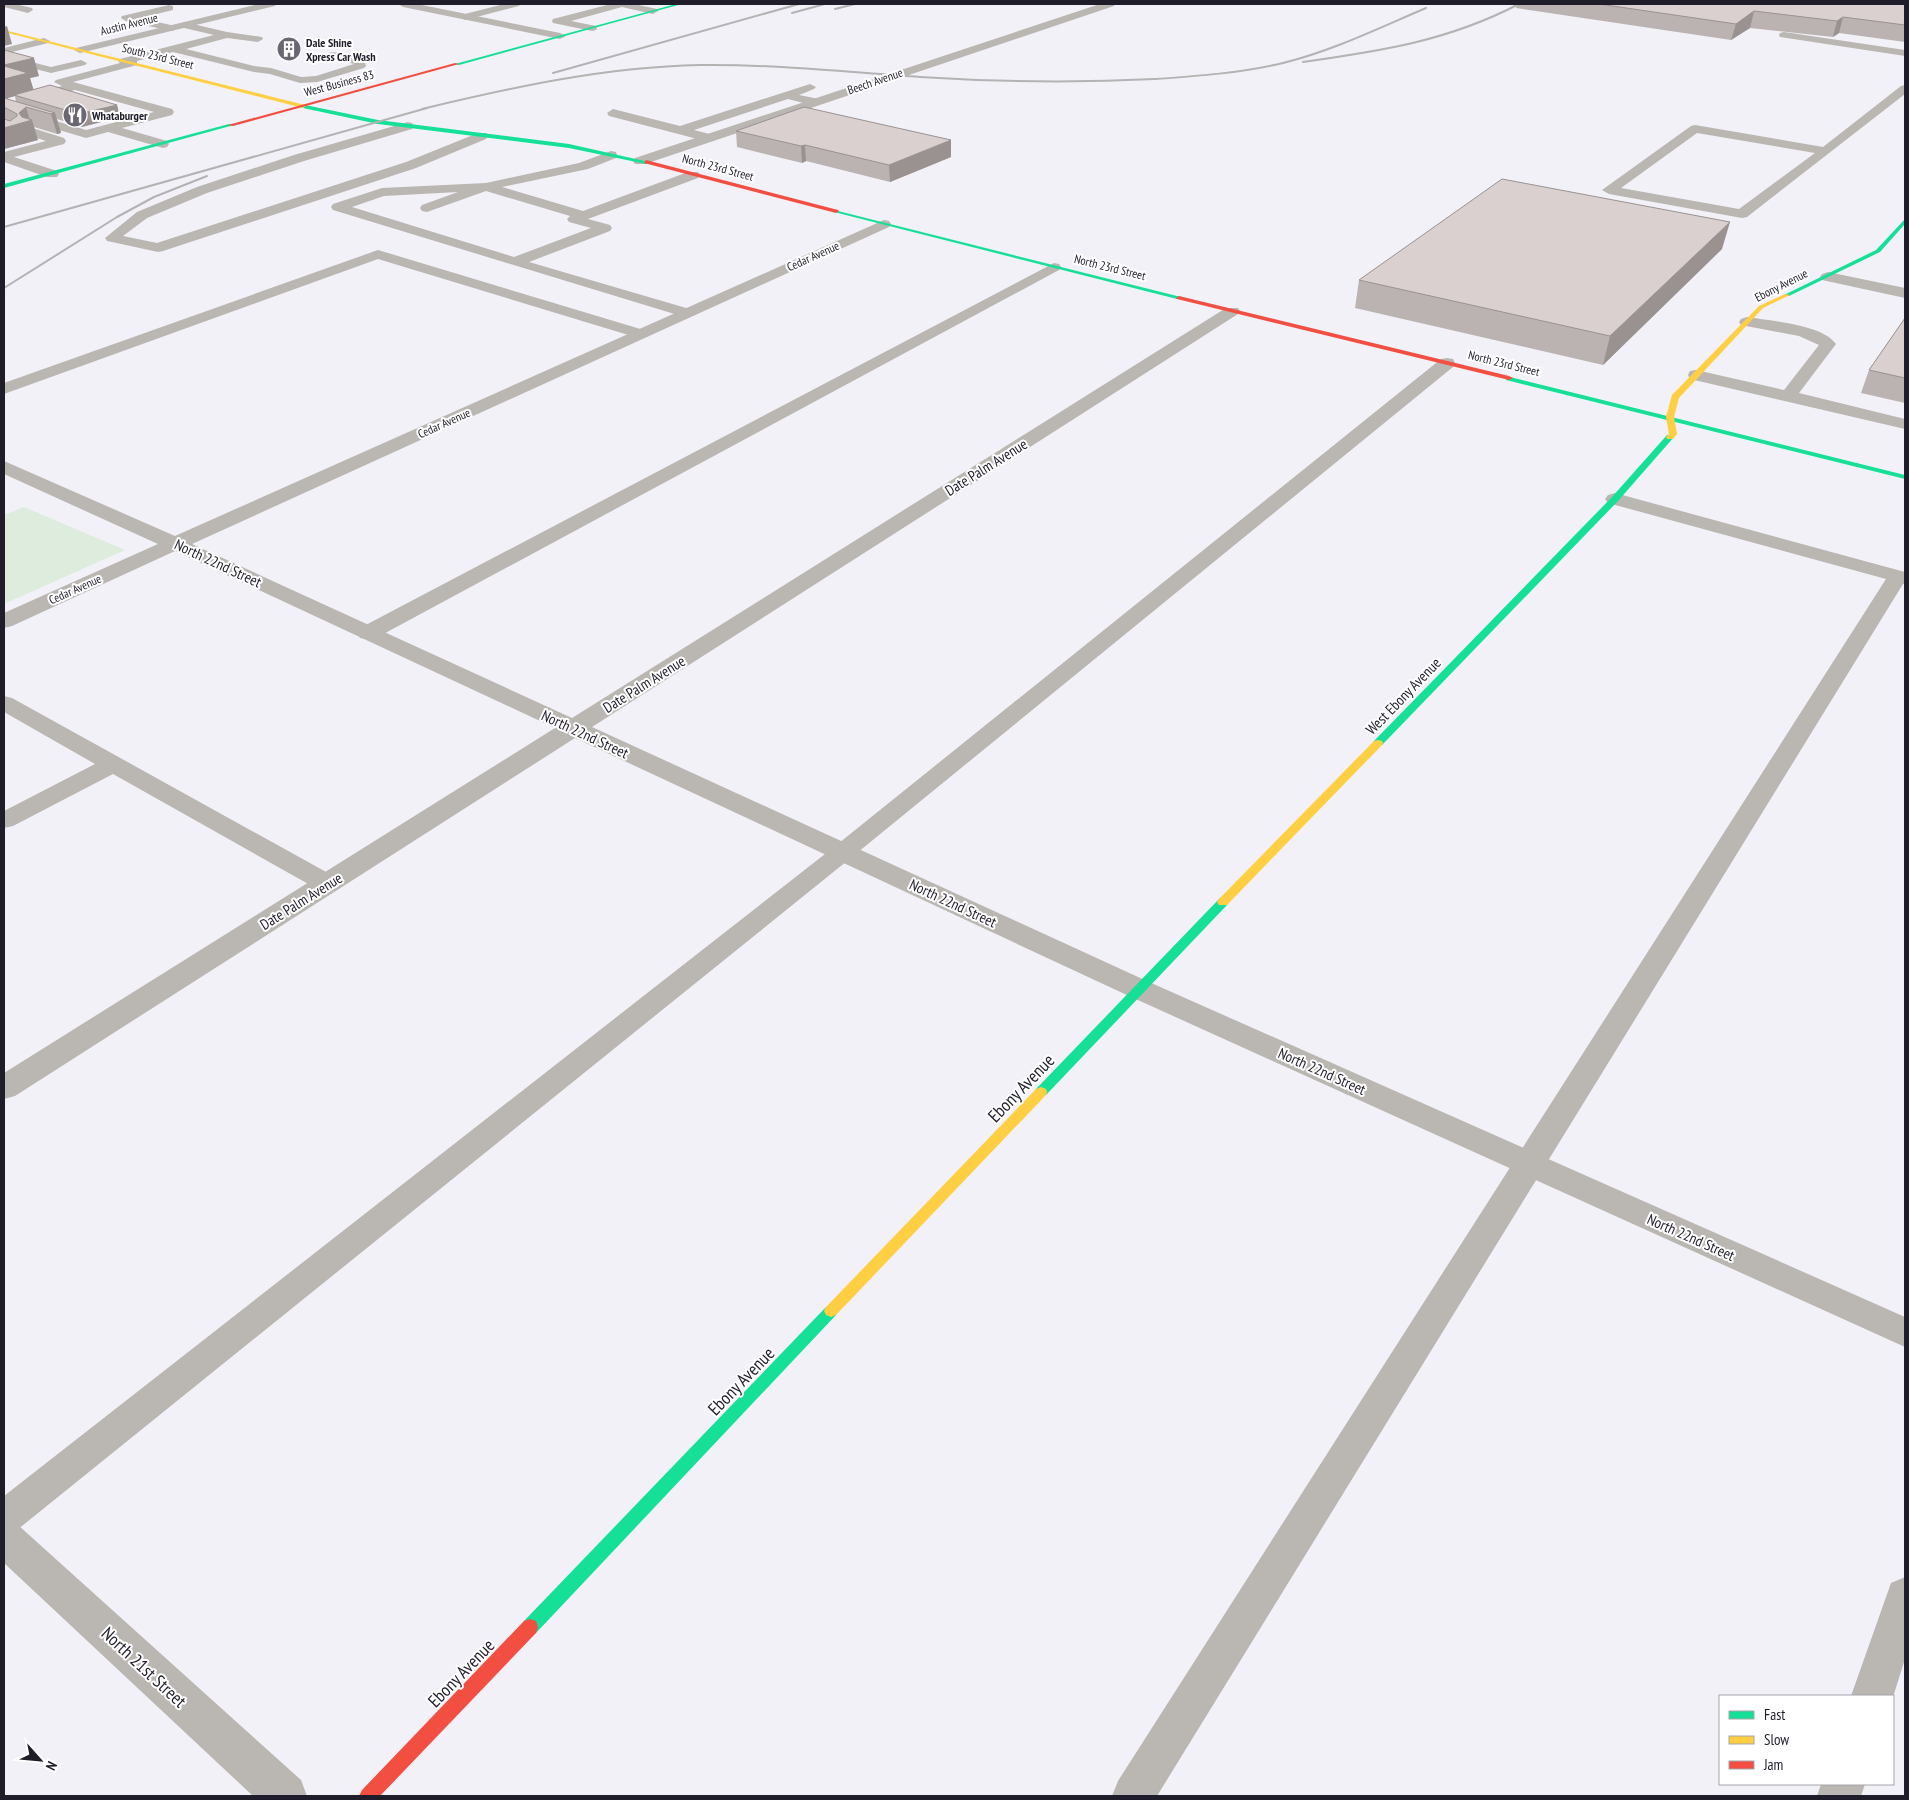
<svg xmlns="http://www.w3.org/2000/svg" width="1909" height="1800" font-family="'PT Sans Narrow',sans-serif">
<rect width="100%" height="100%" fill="#f2f1f8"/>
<path fill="#ddecdc" d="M24,507L125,550L4,604V515Z"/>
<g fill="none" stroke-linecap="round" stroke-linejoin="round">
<path fill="#bab6b1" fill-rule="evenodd" d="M4,4H15L32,8L33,10L28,13L4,7Z
M504,4H520L519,6L465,20L460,17L461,15Z
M611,4H634L657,9L658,11L653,14L622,7L571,21L596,26L597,28L596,30L592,31L553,23L552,21L553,19Z
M169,5L173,6V10L140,18L175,26L176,28L175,30L171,31L126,21L121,18L122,16Z
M184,22L227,32L262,37L263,39L258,42L227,38L186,49L254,66L271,68L301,77L316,76L354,64L329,57L327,55L329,53L333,52L364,59L366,66L364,68L317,82L300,83L270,74L254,72L173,52L137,61V65L73,82L172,109L174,112L172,115L122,128L167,141L169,144L167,147L163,148L108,132L86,138L22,119L20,116L26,112L86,130L154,112L75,90L31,102L25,98L27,95L62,86L54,82L56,80L120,63L118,61L120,59L214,35L180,27L179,25Z
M1784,32L1905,50V56L1780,37L1779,35L1780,33Z
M4,55L51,67L81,60L87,63L85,65L51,73L4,61Z
M810,84L816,87L814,89L799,95L819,99L821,102L819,105L815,106L788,99L694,130L713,135L715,138L713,141L709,142L609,116L607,113L613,109L680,126Z
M1905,85V94L1747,217L1742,218L1609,194L1602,190L1691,126L1695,125L1823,147L1901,86ZM1697,133L1815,153L1739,209L1621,188Z
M4,119L64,138L66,141L64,144L14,157L57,171L59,174L57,177H47L4,162V152L46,141L4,127Z
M408,122L412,123L414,126L412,129L304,161L207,193L147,218L123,236L157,243L406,162L478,133H486L488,136L486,139L416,168L163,251L158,252L112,242L107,241L105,238L137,212L197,187L294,155Z
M611,151L616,152L617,155L616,158L588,169L502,187L583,211L688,172H698L700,175L698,178L588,219L610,225L612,228L610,231L529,262L693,310L695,313L693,316H681L333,210L331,207L333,204L382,188L486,183L579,163ZM486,191L570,216L567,219L569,222L591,228L514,257L352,207L384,196L458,192L422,205L420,208L422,211L427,212Z
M378,250L647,331L649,334L647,337H635L378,259L4,394V383Z
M1054,263L1059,264L1061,267L1059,270L376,638L368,639L360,638L357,633L360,628Z
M1747,317C1770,321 1822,324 1836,344L1799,393L1905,419V429L1690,379L1688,375L1690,371L1696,370L1784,390L1819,345L1799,336L1741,325L1739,322L1741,319Z
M1447,358L1453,359L1455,363L1453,367L852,857L17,1530L4,1535V1496L834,847L1441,359Z
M1615,493L1905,572V584H1903L1157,1796H1112L1118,1781L1886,579L1608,503L1605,499L1608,495Z
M4,696L12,698L337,878L341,884L337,890L328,892L319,890L113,774L13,826L4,828V811L95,764L4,712Z"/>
<path fill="#bab6b1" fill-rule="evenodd" d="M259,4H276L275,6L80,53L74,50L76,48Z
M398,4H417L560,33L566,36L560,39L403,7Z
M1100,4H1115L1114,6L645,164H635L633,161L635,158Z
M44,38L50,41L48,43L4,54V48Z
M884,220L889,221L891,224L889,227L192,544L572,718L1226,308H1238L1240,311L1238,314L592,727L1149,982L1905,1317V1347L1129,996L575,738L15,1096L4,1099V1073L555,728L175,551L12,626L4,628V613L158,544L4,474V461L175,536Z
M1828,272L1905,288V298L1822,280L1820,277L1822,274Z
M4,1520L18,1525L301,1780L307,1796H253L4,1563Z
M1905,1577V1659L1893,1697L1851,1696L1891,1583Z
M1821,1784H1865L1861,1796H1817Z"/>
<path fill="#16e098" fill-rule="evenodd" d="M676,4H682L459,65L455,64Z
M305,105L378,120L569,144L649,162L646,164L569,148L378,124L303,108Z
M229,124L234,125L4,188V184Z
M834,210L1181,297L1182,298L1177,299L834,212Z
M1905,219V224L1880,252L1789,296L1784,295L1876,250Z
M1506,376L1905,475V479L1506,380Z
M1667,435L1674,437L1618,501L1382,745H1374L1373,743L1374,741L1612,497Z
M1223,898L1227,899L1229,902L1227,905L1046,1095H1036L1035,1092L1036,1089L1219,899Z
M831,1305L836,1307L838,1311L836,1315L536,1633L530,1635L524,1633L522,1627L524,1621L826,1307Z"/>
<path fill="#ffcf43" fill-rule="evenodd" d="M4,30L305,105L306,106L303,108L4,32Z
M1785,294L1790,295L1763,308L1679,398L1674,417L1677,434L1673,439H1667L1666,437L1669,434L1666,417L1672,395L1759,306Z
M1378,740L1382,741L1383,743L1382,745L1227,905H1219L1217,902L1219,899L1374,741Z
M1041,1087L1046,1089L1047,1092L1046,1095L836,1315L831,1317L826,1315L824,1311L826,1307L1036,1089Z"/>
<path fill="#f24e42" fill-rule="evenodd" d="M455,63L459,64L233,126L228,125Z
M646,160L838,210L839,211L836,213L644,163Z
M1179,296L1509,376L1513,378L1509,380L1177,299L1176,298Z
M530,1619L536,1621L538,1627L536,1633L380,1796H359L362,1790L524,1621Z"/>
<path stroke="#b5b2b4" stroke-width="2" d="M835,9L855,4
M792,13L825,4
M1303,62C1381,51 1448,41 1519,4
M553,73L799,4
M422,109C514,87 604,67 700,65C773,64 846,72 920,77C998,82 1077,83 1155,79C1198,76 1241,73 1283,63C1332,51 1379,28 1426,8
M4,227L427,108
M4,288L117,217L154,197L207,176"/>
</g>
<path fill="#bbb3b2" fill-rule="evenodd" d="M1517,4H1905V42L1839,33L1833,37L1750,28L1731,40L1516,8Z
M4,50L39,76L30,78L33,90L117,105L120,117L82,127L57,119L61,133L57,134L34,127L38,140L4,149ZM15,96L16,102L7,99L8,98Z
M736,131L951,157L890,182L806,161L802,163L737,147Z
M1722,249L1603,365L1355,308L1359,280Z
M1905,318V403L1861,393L1869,370Z"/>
<path fill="#999291" d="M1754,11L1750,28L1731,40L1736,24Z
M1843,17L1839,33L1833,37L1837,21Z
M7,26L12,44L4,46V27Z
M34,58L39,76L30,78L34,91L14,95L15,96L8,98L4,107V65Z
M117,105L120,117L82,127L79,114Z
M26,107L30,121L32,120L38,140L4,149V128L22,123L19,113Z
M55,113L61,133L57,134L51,114Z
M951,140V157L890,182L889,165Z
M805,145L806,161L802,163L801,146Z
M1730,222L1722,249L1603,365L1610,336Z"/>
<path fill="#dad0cf" stroke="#999291" d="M1599,4H1905V25L1843,17L1837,21L1754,11L1736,24Z
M4,50L34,58L4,65Z
M4,66L28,73L4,79Z
M50,85L117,105L79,114L14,95Z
M4,98L55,113L51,114L26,107L19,113L22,117L32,120L4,128V119L10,121L17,116V114L4,107Z
M804,107L951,140L889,165L805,145L801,146L736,131Z
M1502,179L1730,222L1610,336L1359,280Z
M1905,318V378L1869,370Z"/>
<defs>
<symbol id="building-disc" viewBox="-11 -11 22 22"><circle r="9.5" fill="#6a6772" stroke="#fff"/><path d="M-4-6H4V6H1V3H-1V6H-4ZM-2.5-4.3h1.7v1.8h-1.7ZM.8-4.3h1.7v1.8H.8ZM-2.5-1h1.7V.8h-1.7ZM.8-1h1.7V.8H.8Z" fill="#fff"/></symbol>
<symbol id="restaurant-disc" viewBox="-11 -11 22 22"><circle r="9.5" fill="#6a6772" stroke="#fff"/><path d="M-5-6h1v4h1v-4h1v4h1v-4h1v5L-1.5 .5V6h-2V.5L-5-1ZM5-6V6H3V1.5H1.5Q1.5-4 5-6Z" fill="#fff"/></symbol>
</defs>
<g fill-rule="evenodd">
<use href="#building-disc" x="275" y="35" width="28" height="28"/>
<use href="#restaurant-disc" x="61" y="101" width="28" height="28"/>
</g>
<g text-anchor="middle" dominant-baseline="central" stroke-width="4" stroke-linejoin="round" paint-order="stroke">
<g font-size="12" fill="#201d2a" stroke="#fff">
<text transform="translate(129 24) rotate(-14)">Austin Avenue</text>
<text transform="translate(158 56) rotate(14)">South 23rd Street</text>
<text transform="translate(875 81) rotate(-19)">Beech Avenue</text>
<text transform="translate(339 83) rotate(-15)">West Business 83</text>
<text transform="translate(718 167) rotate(15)">North 23rd Street</text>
<text transform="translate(813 256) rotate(-24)">Cedar Avenue</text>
<text transform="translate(1110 267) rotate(14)">North 23rd Street</text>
<text transform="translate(1781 285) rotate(-27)">Ebony Avenue</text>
<text transform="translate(1504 363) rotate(14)">North 23rd Street</text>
<text transform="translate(444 423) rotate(-24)">Cedar Avenue</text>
<text transform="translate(75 589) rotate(-24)">Cedar Avenue</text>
</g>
<g font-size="12" font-weight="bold" fill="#201d2a" stroke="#fff" text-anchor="start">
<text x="306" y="42">Dale Shine<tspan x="306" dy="14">Xpress Car Wash</tspan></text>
<text x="92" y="115">Whataburger</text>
</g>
<g font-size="15" fill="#201d2a" stroke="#fff">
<text transform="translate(986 467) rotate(-32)">Date Palm Avenue</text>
<text transform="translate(218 563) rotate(25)">North 22nd Street</text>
<text transform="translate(644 684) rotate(-32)">Date Palm Avenue</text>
<text transform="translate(1403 696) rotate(-46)">West Ebony Avenue</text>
<text transform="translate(585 734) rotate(25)">North 22nd Street</text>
<text transform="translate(301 901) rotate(-32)">Date Palm Avenue</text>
<text transform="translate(953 903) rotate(25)">North 22nd Street</text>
<text transform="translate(1322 1071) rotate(24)">North 22nd Street</text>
<text transform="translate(1691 1237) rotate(24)">North 22nd Street</text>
</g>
<g font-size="18" fill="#201d2a" stroke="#fff">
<text transform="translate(1021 1088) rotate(-46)">Ebony Avenue</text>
<text transform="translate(741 1381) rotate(-46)">Ebony Avenue</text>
<text transform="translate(144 1667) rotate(43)">North 21st Street</text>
<text transform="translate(461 1673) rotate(-46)">Ebony Avenue</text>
</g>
</g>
<rect width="1909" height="1800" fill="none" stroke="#201d2a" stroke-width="10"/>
<rect x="1719" y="1695" width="175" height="90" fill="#ffffff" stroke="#a6a5aa"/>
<rect x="1729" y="1711" width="25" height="8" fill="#16e098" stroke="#a6a5aa"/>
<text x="1764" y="1720" font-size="15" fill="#201d2a">Fast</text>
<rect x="1729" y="1736" width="25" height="8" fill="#ffcf43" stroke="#a6a5aa"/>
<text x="1764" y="1745" font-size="15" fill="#201d2a">Slow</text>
<rect x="1729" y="1761" width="25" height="8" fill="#f24e42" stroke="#a6a5aa"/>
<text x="1764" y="1770" font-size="15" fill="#201d2a">Jam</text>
<g transform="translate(40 1760) rotate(117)" stroke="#ffffff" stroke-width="4" paint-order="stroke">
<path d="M0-4L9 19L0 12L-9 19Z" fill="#201d2a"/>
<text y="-8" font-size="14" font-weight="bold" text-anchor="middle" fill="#201d2a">N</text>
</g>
</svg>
